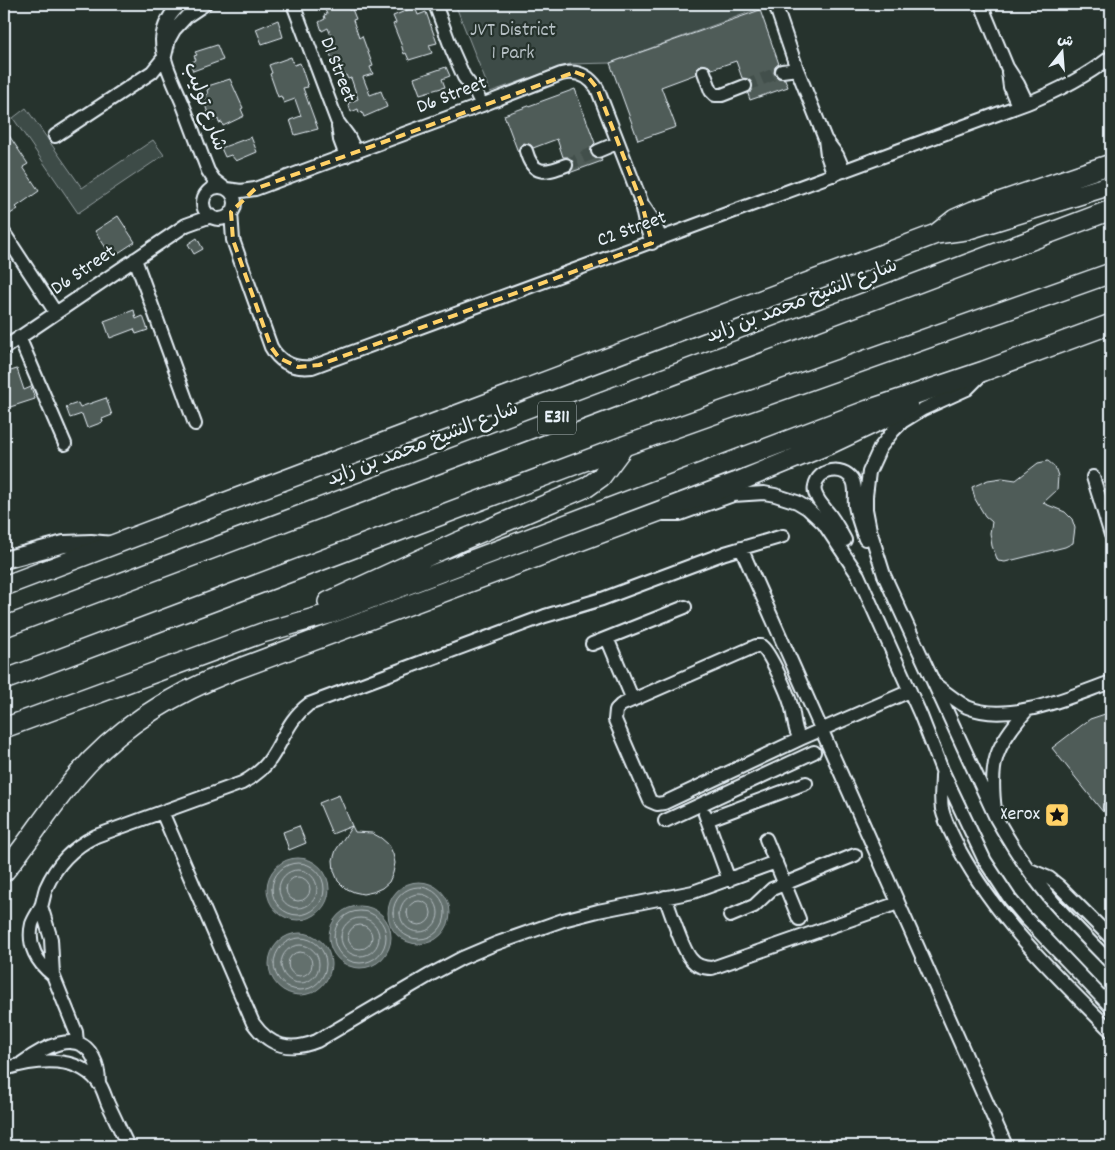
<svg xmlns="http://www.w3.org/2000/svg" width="1115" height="1150" font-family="Dekko,'Playpen Sans Arabic',sans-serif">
<rect width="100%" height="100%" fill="#26332d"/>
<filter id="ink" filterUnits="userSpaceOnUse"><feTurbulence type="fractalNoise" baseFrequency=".02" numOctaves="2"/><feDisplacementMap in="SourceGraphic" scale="10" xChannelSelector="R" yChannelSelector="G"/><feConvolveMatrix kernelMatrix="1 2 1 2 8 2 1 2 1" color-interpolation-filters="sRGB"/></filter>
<g filter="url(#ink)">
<path fill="#3e4b47" stroke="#939ea0" d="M455,4H762L761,8L610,63L570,64L490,92Z
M26,108L82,188L153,140L164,155L78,213L13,118Z"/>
<path fill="#636f6d" stroke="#98a3a5" d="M267 889a31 31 0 1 1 62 0a31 31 0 1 1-62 0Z
M388 913a31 31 0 1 1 62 0a31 31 0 1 1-62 0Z
M329 937a31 31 0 1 1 62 0a31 31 0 1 1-62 0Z
M269 964a31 31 0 1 1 62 0a31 31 0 1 1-62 0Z"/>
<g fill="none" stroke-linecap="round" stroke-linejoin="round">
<path stroke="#b3bdc0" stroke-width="1" d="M272 889a26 26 0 1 1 52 0a26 26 0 1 1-52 0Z
M279 889a19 19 0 1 1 38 0a19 19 0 1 1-38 0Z
M286 889a12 12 0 1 1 24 0a12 12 0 1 1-24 0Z
M393 913a26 26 0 1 1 52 0a26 26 0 1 1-52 0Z
M400 913a19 19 0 1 1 38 0a19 19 0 1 1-38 0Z
M407 913a12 12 0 1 1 24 0a12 12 0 1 1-24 0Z
M334 937a26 26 0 1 1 52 0a26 26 0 1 1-52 0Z
M341 937a19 19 0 1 1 38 0a19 19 0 1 1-38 0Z
M348 937a12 12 0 1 1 24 0a12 12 0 1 1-24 0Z
M274 964a26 26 0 1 1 52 0a26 26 0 1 1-52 0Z
M281 964a19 19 0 1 1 38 0a19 19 0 1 1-38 0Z
M288 964a12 12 0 1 1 24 0a12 12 0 1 1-24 0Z"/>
</g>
<path fill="#505c59" stroke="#e8f1f8" d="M346,4L349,10L352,9L356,19L353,20L359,38L362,36L373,66L370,67L373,74L363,77L370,95L381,91L387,107L364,117L362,112L359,113L358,109L351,112L348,103L358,99L351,78L348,79L346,75L340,78L328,49L335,46L328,28L322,31L319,22L325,19L324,15L327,14L325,10Z
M415,7L418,15L426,12L437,43L429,45L432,53L409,60L406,53L404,54L401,44L393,24L396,23L393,16Z
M760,10L779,64L775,67L774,73L778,78L785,79L788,87L750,100L748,94L752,91L753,84L750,79L742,78L736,61L712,69L709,66L702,64L698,67L696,74L661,87L676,127L638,140L610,63Z
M278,20L283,37L262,44L256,29Z
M217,45L223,60L193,71L190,63L196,60L194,56L197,55L195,52Z
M291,57L294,65L300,63L308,87L303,88L318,129L295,135L290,120L301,116L295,99L284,103L281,96L278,97L270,74L272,73L269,65Z
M446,67L450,76L442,79L445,87L420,94L414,78Z
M230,79L243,108L241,109L244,116L223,126L222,122L219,123L218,119L211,121L202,97L208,94L207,90L209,89L208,86Z
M575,89L595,143L591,147L590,154L594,158L601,159L602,161L569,173L574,167L573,162L568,157H563L557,139L533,148L531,145L524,143L520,146L518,152L504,115Z
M4,128L28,164L23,167L39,191L16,207L18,209L10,214L4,204V191L6,194L4,191Z
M251,137L257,152L236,161L231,155L225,157L221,148Z
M118,216L135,242L112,257L95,231Z
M197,238L203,249L194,254L188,244Z
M134,310L136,319L143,316L148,330L136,334L134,329L110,338L104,321Z
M17,369L24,390L31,387L35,399L4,409V373Z
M106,398L112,415L102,419L103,422L87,428L82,414L70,418L66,407L78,403L80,407Z
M1048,461L1055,467L1058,476L1057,490L1043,503L1065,512L1072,519L1075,528L1073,543L1065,547L1005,562L998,561L992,546L990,533L992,522L985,516L975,499L972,487L988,480L1002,478L1016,480L1038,463Z
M1111,712V799L1103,803V812L1052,748L1090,719Z
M339,795L352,826L332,834L319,803Z
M299,826L306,843L289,850L283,832Z
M352,826L355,832L372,833L381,838L389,845L393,854L395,863L393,873L389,882L382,888L373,892L363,894L354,892L345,888L338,881L334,871L333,860L336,850Z"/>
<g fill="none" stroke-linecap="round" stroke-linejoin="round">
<path stroke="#43504b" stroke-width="12" stroke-dasharray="12 6" stroke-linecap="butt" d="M745,86L782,71
M566,165L598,151"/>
<defs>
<path id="minor" d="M182,4C170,12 163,26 162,40C162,60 174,83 182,102C191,125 199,148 208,171L214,180L223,187
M293,4L337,121L348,136L356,152
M435,4L452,50L464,77L475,91L482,105
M775,4L797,69L825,139L827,155L834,175
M981,4L1007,67L1018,84L1027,103
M782,71L797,69
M704,72L711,91L715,95H722L745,86
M1008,72L1010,87L1018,106
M338,126L340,140L346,156
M55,136L152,72L165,56L169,39L174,30L187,16L205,4
M825,139L837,155L844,171
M526,151C533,176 545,173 566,165
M598,151L617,143
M203 203a16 16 0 1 1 32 0a16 16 0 1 1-32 0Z
M227,189L241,191L255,189L482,105L561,74C576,70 588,75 597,88L642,204L653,220L661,239
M642,209L645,223L652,243
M231,212L233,240L271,347C280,363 294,369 312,367L1027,103C1058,91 1085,77 1111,57
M4,233L56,313
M135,259L195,424
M19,337L65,444
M4,348L186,225L211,216
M983,373L967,389L923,409L902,422L893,431L880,448L869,472L866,496V509L870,530L884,575L996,818C1012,846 1029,873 1050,898C1069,921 1091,942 1111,963
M1093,477L1111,535
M664,514H680L733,495L764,493L775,495L797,502L807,508L824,524L858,575L921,716L942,770L985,861L1010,899L1025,917L1111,1007
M845,540C839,529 834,519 826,510C823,506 819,502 817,497C815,494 814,490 815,486C818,469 842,465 852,479C857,486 854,497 855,506C857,517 861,528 865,539
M741,548L1006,1146
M607,638L633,700
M592,644L685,607
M756,646H761C770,652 788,694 791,705C795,718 793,728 800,739L664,803L657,804L650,801L615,720L616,710L621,705Z
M936,685C946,693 956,701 967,707C1009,725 1071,696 1111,682
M800,739L910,691
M942,775C942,786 940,798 942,809C945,823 954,838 960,851C998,921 1056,975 1111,1031
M1110,807H1111
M995,810C989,763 995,746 1027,710
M162,812L253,1023C270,1047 290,1052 317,1041L430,975L462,958L495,944L563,920L598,911L693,892L776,862
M705,814L729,880
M707,820L806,783
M665,821L814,752
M766,839L799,919
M1028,869L1049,878L1059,886L1111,938
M665,897C671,912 682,949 691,959C696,966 704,968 712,968L898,903
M41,906L51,939L53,975L76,1032L77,1043
M730,916L754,906L772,889L855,855
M53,975C37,963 27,945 32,924C34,918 38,913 41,907C43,901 44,894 46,888C56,865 73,847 96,836L242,783C253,777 264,769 271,758C285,737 288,720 309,704L545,616L602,599L725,553L783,536
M22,1063C41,1049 78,1027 93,1057C98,1066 99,1074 99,1084
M4,1069C34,1060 76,1054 98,1082C103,1088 105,1097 108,1104C115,1118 121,1132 128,1146"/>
<path id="major" d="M4,560L64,544L91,543L113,545"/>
<path id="highway" d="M936,234L955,219L973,211L1111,164
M4,586L936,234L966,230L1111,185
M328,602L458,542L587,487L601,477L624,446
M4,627L1111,210
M4,680L624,446L1111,273
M4,728L262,633L332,613L871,409L984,371L1111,324
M4,872C28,843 47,812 71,783C113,730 170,695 232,671L735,483L832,443L908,407"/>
</defs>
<use href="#minor" stroke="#e8f1f8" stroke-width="16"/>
<use href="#major" stroke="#e8f1f8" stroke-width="20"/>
<use href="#highway" stroke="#e8f1f8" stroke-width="22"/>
<use href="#minor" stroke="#26332d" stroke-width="12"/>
<use href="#major" stroke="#26332d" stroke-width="16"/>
<use href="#highway" stroke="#26332d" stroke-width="19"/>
</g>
</g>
<path fill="none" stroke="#ffd166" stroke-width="4" stroke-dasharray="10 6" stroke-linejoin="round" d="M575,72L588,77L597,88L642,204L652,243L319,365L298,367L279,358L271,347L233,240L231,212L255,189Z"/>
<defs>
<symbol id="sight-square" viewBox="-11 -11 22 22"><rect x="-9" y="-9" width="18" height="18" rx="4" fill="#ffd166" stroke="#26332d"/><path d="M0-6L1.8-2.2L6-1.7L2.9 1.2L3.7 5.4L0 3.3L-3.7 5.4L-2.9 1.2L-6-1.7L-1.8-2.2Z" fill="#111"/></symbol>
</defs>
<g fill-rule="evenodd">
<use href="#sight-square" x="1043" y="801" width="28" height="28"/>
</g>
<g text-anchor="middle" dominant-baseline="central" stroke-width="4.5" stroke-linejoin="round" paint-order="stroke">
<rect fill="#26332d" stroke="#aeb8bb" stroke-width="1" x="538" y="401.5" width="38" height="33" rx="4"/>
<g font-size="19" font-weight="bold" fill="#e8f1f8">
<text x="557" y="418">E311</text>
</g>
<g font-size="20" fill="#b5bfc3" stroke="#26332d">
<text x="513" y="31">JVT District<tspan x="513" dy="23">1 Park</tspan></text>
</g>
<g font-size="20" fill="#e8f1f8" stroke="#26332d">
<text transform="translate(337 70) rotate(69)">D1 Street</text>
<text transform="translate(452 96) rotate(-21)">D6 Street</text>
<text transform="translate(204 107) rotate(70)">شارع توليب</text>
<text transform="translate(632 230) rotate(-20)">C2 Street</text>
<text transform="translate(84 271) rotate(-34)">D6 Street</text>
<text transform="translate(802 302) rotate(-21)">شارع الشيخ محمد بن زايد</text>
<text transform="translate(423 445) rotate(-21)">شارع الشيخ محمد بن زايد</text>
</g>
<g font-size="20" fill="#e8f1f8" stroke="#26332d" text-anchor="end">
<text x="1040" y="815">Xerox</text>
</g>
</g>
<rect width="1115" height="1150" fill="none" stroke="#26332d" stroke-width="20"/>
<rect x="10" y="10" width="1095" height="1130" fill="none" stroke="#e8f1f8" stroke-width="2" filter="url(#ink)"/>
<g transform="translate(1062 52) rotate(17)" stroke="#26332d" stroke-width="4" paint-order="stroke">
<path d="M0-4L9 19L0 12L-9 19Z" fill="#e8f1f8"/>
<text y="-8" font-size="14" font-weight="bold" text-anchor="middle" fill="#e8f1f8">ش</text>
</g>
</svg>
